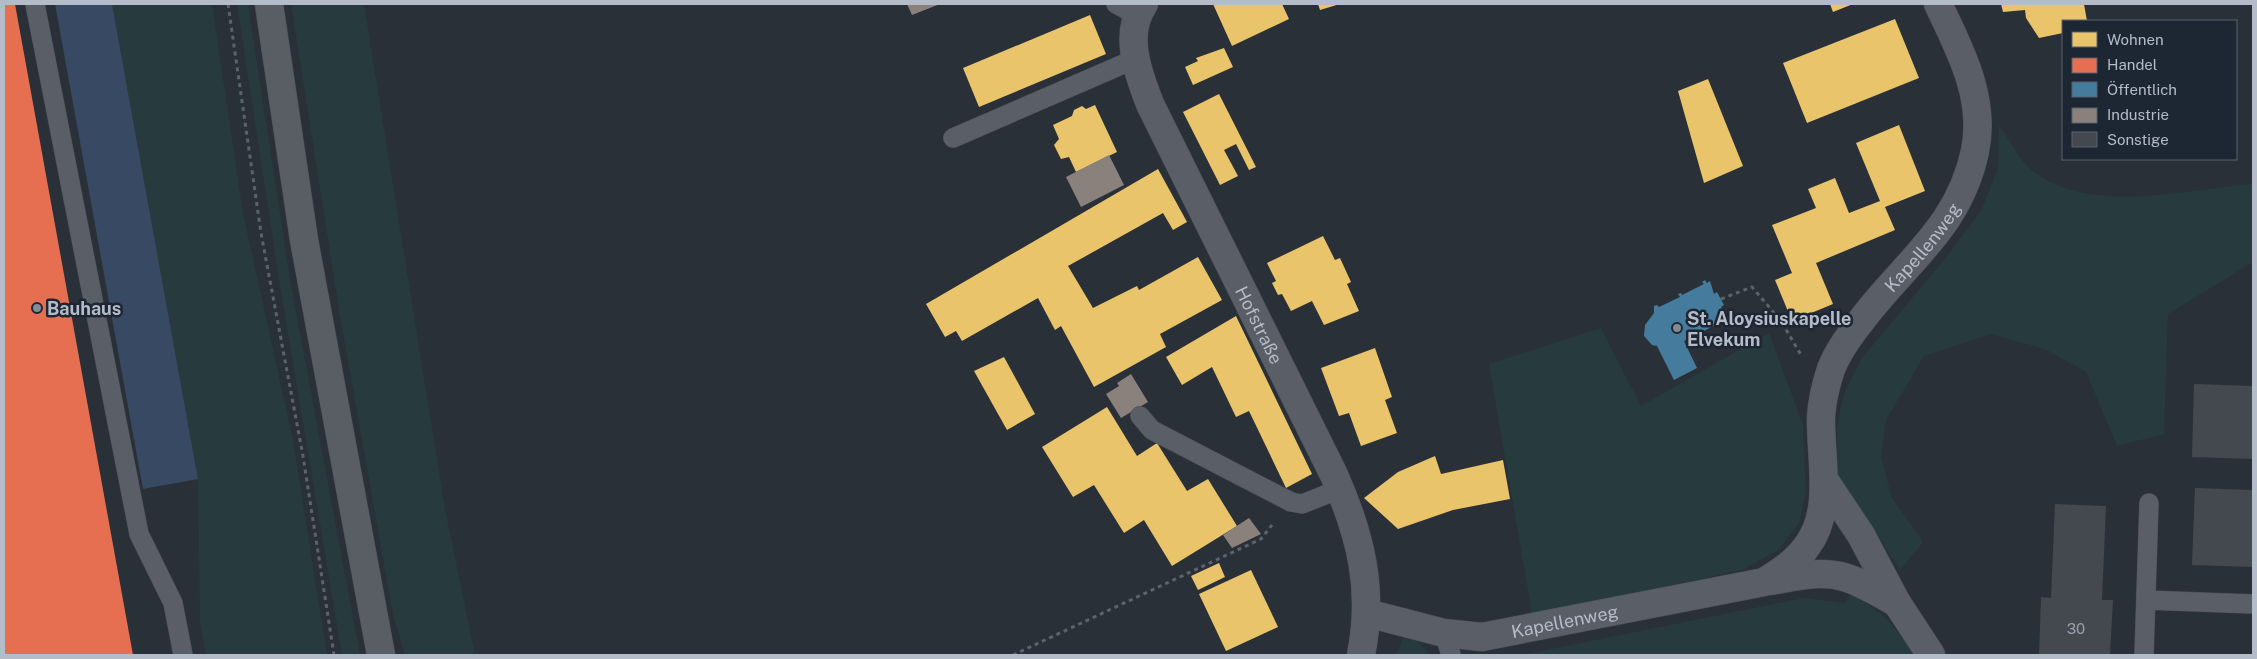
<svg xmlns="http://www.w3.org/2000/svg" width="2257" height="659" font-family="'Public Sans',sans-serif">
<rect width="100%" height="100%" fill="#2a3038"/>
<path fill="#273a3e" d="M112,4H212L243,213L293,440L327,655H206L200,621L198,479Z
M237,4H248L290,279L360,655H342L279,279Z
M291,4H364L445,509L475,655H405L393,615L341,322Z
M1999,125C2008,137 2021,163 2033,171C2092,216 2185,189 2253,184V262L2168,314L2164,434L2117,446L2086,372L2045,349L1991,334L1924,356L1886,420L1881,457L1892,498L1923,542L1900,570L1838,475L1837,425L1844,394L1862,358L1944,260L1981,211L1998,168Z
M1601,328L1641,406L1769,333L1803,425L1806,493L1799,523L1778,550L1742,570L1532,614L1489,364Z
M1851,593L1886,618L1916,655H1522L1804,598L1845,603Z
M1403,637C1415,638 1423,644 1429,655H1393L1398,651Z"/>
<path fill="#384963" d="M55,4H112L198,479L143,489Z"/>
<path fill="#e9c46a" d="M1213,4H1282L1289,19L1232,46Z
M1318,4H1340L1320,10Z
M1830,4H1853L1833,12Z
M2001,4H2084L2087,21H2063V33L2039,38L2026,18L2025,10L2003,12Z
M1090,15L1106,54L979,107L963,68Z
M1895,19L1919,78L1807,123L1783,63Z
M1224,48L1233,67L1193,85L1185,67L1198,61L1196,58Z
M1708,79L1743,166L1704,183L1678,91Z
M1219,94L1256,167L1249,170L1236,144L1224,150L1238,176L1220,185L1183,112Z
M1095,105L1117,152L1076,172L1069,157L1061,159L1054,145L1059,139L1053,125L1072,116L1074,110L1082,106L1086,109Z
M1899,125L1925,191L1885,207L1895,230L1816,263L1833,304L1792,321L1775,280L1792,273L1772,225L1816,208L1808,189L1835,178L1849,213L1880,201L1856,143Z
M1158,169L1187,222L1173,230L1163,213L1068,266L1093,308L1137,286L1139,290L1198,257L1222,300L1160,334L1166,347L1094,387L1061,326L1055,330L1038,298L962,341L956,331L945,337L926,304Z
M1323,236L1335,260L1340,258L1351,282L1347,284L1359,311L1324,325L1312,301L1291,311L1282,294L1278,295L1272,283L1276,281L1267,263Z
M1236,316L1312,474L1286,488L1249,411L1236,417L1212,367L1182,385L1166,357Z
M1375,348L1392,397L1385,400L1397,433L1361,446L1349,413L1339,416L1321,368Z
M1004,357L1035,414L1007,430L974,371Z
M1107,407L1137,456L1157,443L1187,491L1208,479L1237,526L1172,566L1144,520L1124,533L1094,485L1073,497L1042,447Z
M1435,456L1441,474L1503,460L1510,499L1453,510L1398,529L1364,498L1398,472Z
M1219,563L1225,577L1198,590L1191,576Z
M1251,570L1278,627L1226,651L1199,594Z"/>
<path fill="#e76f51" d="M4,4H15L133,655H4Z"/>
<path fill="#457b9d" d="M1705,280L1707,283L1710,281L1714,294L1717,292L1724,305L1721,307L1729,318L1726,320L1727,322L1724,324L1723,321L1702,332L1703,335L1700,337L1698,334L1684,341L1697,368L1674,380L1657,346L1652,345L1644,336L1645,325L1654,313V306L1657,305L1659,307L1680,297L1678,294L1681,293L1682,295L1704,284L1702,282Z"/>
<path fill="#8a817c" d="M907,4H940L912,15Z
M1109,155L1124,185L1081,207L1066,177Z
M1131,374L1148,402L1121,418L1106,394L1119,386L1117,383Z
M1249,518L1261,534L1232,548L1223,535Z"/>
<path fill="#444950" d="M2194,384L2253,386V459L2192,457Z
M2195,488L2253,490V567L2192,565Z
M2055,504L2106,506L2102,600H2113L2110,655H2039L2041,597L2051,598Z"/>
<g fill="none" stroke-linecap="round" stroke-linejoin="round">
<defs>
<path id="service" d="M35,4L139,534L173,603L183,655
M1116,4L1136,15
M953,138L1135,59
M1140,416L1152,430L1291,502L1302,504L1340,489
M2146,600L2253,604
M1444,633L1451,655
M2144,655L2149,503"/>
<g id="minor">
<path id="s1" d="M1144,4C1123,34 1138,73 1150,104L1334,475C1361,536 1374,589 1361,655"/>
<path d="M1825,481L1861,535L1897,603L1931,655"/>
<path d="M1770,581C1794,577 1820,570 1844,577C1862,582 1880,594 1897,603"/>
<path id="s2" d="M1367,613L1444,633L1482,637L1764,582C1780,572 1796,562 1807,546C1834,511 1820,457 1821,417C1822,401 1826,384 1831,369C1838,351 1849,336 1861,321C1905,262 1959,228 1975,151C1986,98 1960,50 1938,4"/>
</g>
<path id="secondary" d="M269,4L304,240L381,655"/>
</defs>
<use href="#service" stroke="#484c53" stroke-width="20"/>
<use href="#minor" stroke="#484c53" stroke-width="29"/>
<use href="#secondary" stroke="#484c53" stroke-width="29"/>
<path stroke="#5d636a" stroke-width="3" stroke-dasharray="4 4" stroke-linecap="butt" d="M228,4L261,233L303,456L334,655
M1721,299L1752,287L1781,321L1801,355
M1013,655L1261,539L1272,525"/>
<use href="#service" stroke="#5a5e66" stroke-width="19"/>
<use href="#minor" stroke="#5a5e66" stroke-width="28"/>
<use href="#secondary" stroke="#595d64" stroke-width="28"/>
</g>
<g fill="#848b96" stroke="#1d2633" stroke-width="2">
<circle cx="37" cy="308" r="5"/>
<circle cx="1677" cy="328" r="5"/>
</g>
<g text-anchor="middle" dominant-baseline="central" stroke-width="5" stroke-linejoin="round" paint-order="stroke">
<g font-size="15" fill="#989fab">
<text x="2076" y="628">30</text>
</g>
<g font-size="18" fill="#b4bcc9" stroke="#1d2633">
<text stroke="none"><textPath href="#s2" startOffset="796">Kapellenweg</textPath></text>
<text stroke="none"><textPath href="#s1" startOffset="351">Hofstraße</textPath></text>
<text stroke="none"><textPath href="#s2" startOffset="202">Kapellenweg</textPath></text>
</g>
<g font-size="18" font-weight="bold" fill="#b4bcc9" stroke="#1d2633" text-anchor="start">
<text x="47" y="308">Bauhaus</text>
<text x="1687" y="318">St. Aloysiuskapelle<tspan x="1687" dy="21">Elvekum</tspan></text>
</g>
</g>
<rect width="2257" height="659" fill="none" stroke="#b4bcc9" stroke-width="10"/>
<rect x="2062" y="20" width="175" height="140" fill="#1d2633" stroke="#59626f"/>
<rect x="2072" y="32" width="25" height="15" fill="#e9c46a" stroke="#59626f"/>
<text x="2107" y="45" font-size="15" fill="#b4bcc9">Wohnen</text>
<rect x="2072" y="58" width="25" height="15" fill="#e76f51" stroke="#59626f"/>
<text x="2107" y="70" font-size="15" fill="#b4bcc9">Handel</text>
<rect x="2072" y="82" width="25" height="15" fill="#457b9d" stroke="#59626f"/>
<text x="2107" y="95" font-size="15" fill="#b4bcc9">Öffentlich</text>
<rect x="2072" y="108" width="25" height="15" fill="#8a817c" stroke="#59626f"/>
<text x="2107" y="120" font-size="15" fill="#b4bcc9">Industrie</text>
<rect x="2072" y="132" width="25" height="15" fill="#444950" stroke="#59626f"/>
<text x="2107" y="145" font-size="15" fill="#b4bcc9">Sonstige</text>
</svg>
